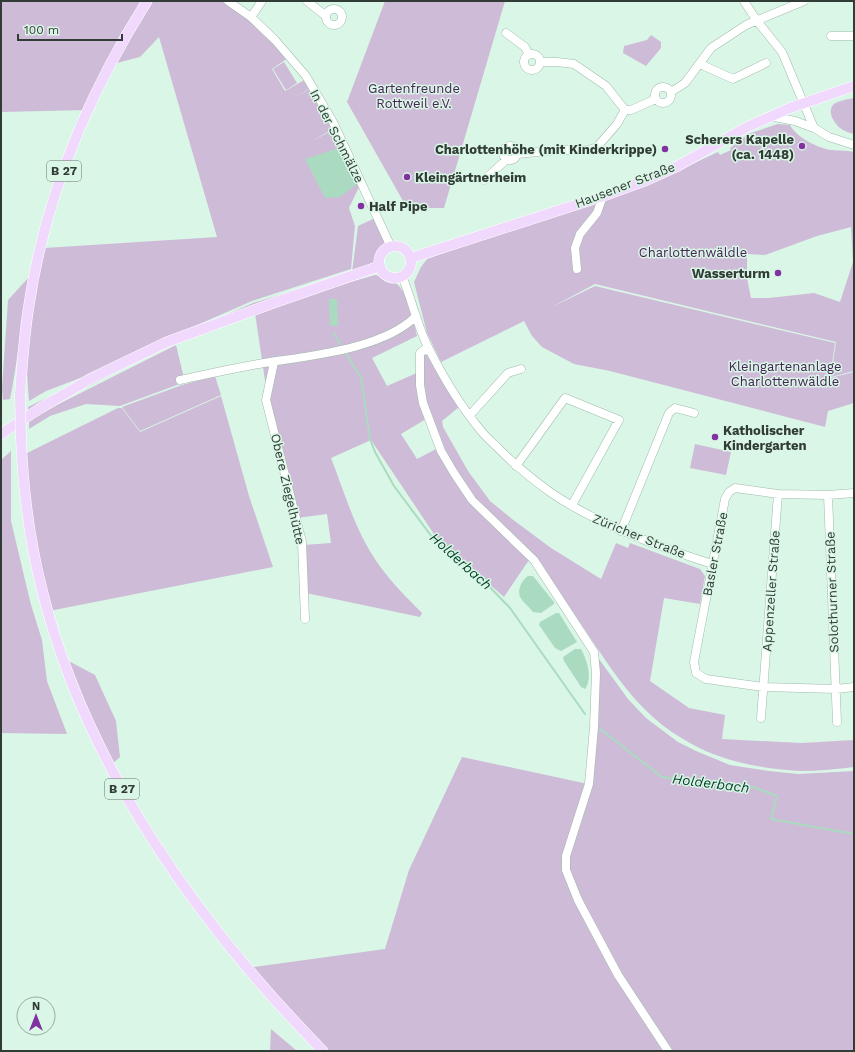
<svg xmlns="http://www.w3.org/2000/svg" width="855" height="1052" font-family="'Work Sans',sans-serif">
<rect width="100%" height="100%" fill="#daf6e6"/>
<path fill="#cebbd7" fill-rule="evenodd" d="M1,1H149L89,110L1,112Z
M152,1H225L251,19L288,58L272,69L285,91L306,79L311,88L290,99L312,88L333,129L310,142L335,129L360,185L349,208L355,226L351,269L252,301L172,336L104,369L46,391L29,401L26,360L33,306L44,248L217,237L159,37L140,57L113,64Z
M385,1H505L444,208H407L347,102Z
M651,35L661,42V48L646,66L623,53L624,46L647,40Z
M284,62L297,83L286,90L273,69Z
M854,98V134C849,133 844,131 840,128C834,123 827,112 833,105C837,101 848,99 854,98Z
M778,124L790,125C796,137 819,149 832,150C840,151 846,150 854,152V371L831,377L836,342L595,284L550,308L595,286L835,343L830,378L854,372V403L828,411L825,427L610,371L574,364L542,347L532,336L524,321L441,362L427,333L414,282L421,267L427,259L472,242L645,186L718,152L720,155L731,150L730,148L748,134ZM851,227L853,262L840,302L814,293L769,298H751L747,278V254L765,255L817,236Z
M375,218L384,238L387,248L379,255L377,267L277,300L168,346L28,417V407L167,340L253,303L352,272L358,226Z
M375,275C380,276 395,281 398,285C409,296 414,321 417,336L372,358L387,386L419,372L426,419L401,434L417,459L438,448L452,475L529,560L504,597L436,537L371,440L331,458C345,494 356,533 379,565C391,582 407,598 422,613L420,617L306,593L303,545L331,543L327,514L297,518L268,401L255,313L278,303Z
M30,276C22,317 18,358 10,399L3,400L2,389L8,300Z
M176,345L185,382L120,406L86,404L50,416L29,429V419Z
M424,355H427L428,357L459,407L442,421L443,427L468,471L490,501L512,519L551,548L601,579L616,543L628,548L630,543L700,569L705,576L700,604L664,598L650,681L689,708L725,715L722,739L801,743L854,740V767C837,769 819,771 802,771C761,769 718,761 683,739C624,705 598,642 557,591C538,566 515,544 494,520C487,512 479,504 472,496C468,490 464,483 460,476C447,453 432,429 426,403C422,388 422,372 422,357Z
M215,376L221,395L140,431L122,407L182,385Z
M221,396L249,496L273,567L49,611L43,594L23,455L118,408H122L140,432Z
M695,444L731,452L726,475L690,468Z
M11,451V521L31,605L42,640L47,681L67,734L1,733V460Z
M596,655L628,699L646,718L678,742L696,751L730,765L769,771L798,774L854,771V1051H670L619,974L579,898L568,869L567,857L591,784Z
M63,658L95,675L116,721L120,757L111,765Z
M462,757L588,784L564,856L577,901L666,1051H323L247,968L385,949L409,870Z
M271,1029L297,1051H270Z"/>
<path fill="#aadbc1" d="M339,148L356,185L340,197L325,198L305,159Z
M329,299H337L338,326H330Z
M528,576H533L554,602V604L541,613L533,612C530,608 523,602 520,597C517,589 522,580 528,576Z
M556,613H559L577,642L561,651L555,648L539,625L540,622Z
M575,649H581C587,660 593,678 585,689L581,687L564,661L563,657Z"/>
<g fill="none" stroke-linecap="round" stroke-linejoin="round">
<path stroke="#aadbc1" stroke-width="2" d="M334,333L340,344
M346,353L361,378L370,439L375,452L394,486L435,541L479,576L510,608L585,714
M600,729L662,777L677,779L753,787L777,796L771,819L854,834"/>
<defs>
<path id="minor" d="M228,1L251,17L275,40L306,76L333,122L391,247
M307,1L326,16
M744,1L757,21L782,52L814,128L829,137L854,145
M326 17a8 8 0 1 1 16 0a8 8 0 1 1-16 0Z
M251,17L262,1
M506,33L525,47L529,55
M831,36H854
M524 62a8 8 0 1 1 16 0a8 8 0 1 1-16 0Z
M540,62H557L574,64L606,86L625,110
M700,64L733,79L766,63
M655 95a8 8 0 1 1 16 0a8 8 0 1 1-16 0Z
M671,92L685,83L711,48L746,25L804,1
M770,116L795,121L814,128
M503 153a7 7 0 1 1 14 0a7 7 0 1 1-14 0Z
M517,154L558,150H589L597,147L617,124L625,110H631L656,99
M484,180L506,160
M577,269L575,248L580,234L597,213L603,196
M402,276C412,300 417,325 428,347C443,377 461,407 482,432C487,438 493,443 499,449C515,465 532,479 550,492C580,513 614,528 647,541C669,549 691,558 713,564
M428,347L420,353V385L423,403L441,451L454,473L472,500L534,560L594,652L596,673L594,727L589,784L566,856V870L578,900L618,975L668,1051
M274,362L266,400L302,542L305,619
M180,380C208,374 235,368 264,363C308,356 384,349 416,316
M470,415L508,373L521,369
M516,466L565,398L619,420L572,505
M854,493L828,495L778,494L735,488L729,492L725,499L694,662L696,673L706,679L763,687L836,689L854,687
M828,495L837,722
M621,531L669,413L675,408L694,413
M761,718L778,494"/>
<path id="major" d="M379 262a16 16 0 1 1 32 0a16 16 0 1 1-32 0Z
M411,258L603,196L647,180L678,166L747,127L790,108L854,86
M20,395C22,365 24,335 29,305C45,197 89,93 147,1
M1,434L39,409L90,379L167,342L276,302L380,266
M21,438C23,490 30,544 43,594C87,768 199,925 323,1051"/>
</defs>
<use href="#minor" stroke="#a0bbac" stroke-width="9"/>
<use href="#major" stroke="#fff" stroke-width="11"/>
<use href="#minor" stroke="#fff" stroke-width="8"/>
<use href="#major" stroke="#f1d8fd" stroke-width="10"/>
<defs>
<path id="major-bridge" d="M20,395L21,438"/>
</defs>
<use href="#major-bridge" stroke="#fff" stroke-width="11" stroke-linecap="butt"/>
<use href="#major-bridge" stroke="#f1d8fd" stroke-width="10"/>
</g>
<g fill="#8231a1" stroke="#daf6e6" stroke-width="1.5">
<circle cx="802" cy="146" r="4"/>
<circle cx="665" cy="149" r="4"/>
<circle cx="407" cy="177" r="4"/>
<circle cx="361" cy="206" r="4"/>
<circle cx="778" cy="273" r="4"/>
<circle cx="715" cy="437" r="4"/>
</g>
<g text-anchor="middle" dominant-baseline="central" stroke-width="3" stroke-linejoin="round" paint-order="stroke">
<g fill="#daf6e6" stroke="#64746b" stroke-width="1">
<rect x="47" y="161" width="34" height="20" rx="3"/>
<rect x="105" y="779" width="34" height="20" rx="3"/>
</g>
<g font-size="12" font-weight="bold" fill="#313c36">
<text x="64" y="171">B 27</text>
<text x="122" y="789">B 27</text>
</g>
<g font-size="13" fill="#472456" stroke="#daf6e6">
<text x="414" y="88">Gartenfreunde<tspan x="414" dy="15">Rottweil e.V.</tspan></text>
<text x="693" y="252">Charlottenwäldle</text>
<text x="785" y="366">Kleingartenanlage<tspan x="785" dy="15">Charlottenwäldle</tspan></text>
</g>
<g font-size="13" fill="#313c36" stroke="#daf6e6">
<text transform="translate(337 136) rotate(63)">In der Schmälze</text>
<text transform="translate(625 185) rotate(-21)">Hausener Straße</text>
<text transform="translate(288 489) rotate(77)">Obere Ziegelhütte</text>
<text transform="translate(639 536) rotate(22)">Züricher Straße</text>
<text transform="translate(715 554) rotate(-79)">Basler Straße</text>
<text transform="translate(771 591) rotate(-86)">Appenzeller Straße</text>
<text transform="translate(832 592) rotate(-92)">Solothurner Straße</text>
</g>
<g font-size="13" font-weight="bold" fill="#313c36" stroke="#daf6e6" text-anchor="end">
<text x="794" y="139">Scherers Kapelle<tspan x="794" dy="15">(ca. 1448)</tspan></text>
<text x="657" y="149">Charlottenhöhe (mit Kinderkrippe)</text>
<text x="415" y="177" text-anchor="start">Kleingärtnerheim</text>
<text x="369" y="206" text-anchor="start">Half Pipe</text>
<text x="770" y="273">Wasserturm</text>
<text x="723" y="430" text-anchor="start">Katholischer<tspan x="723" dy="15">Kindergarten</tspan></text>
</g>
<g font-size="14" font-style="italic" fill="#003f28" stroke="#daf6e6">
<text transform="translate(461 561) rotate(42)">Holderbach</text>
<text transform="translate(711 783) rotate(7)">Holderbach</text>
</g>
</g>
<rect width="855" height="1052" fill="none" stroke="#313c36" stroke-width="4"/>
<g transform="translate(36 1016)"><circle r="19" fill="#daf6e6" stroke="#96aca0"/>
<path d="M0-3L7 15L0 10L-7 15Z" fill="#8231a1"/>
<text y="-6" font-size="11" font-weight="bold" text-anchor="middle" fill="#313c36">N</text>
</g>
<path d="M18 34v6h104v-6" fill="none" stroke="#313c36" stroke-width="2"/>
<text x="24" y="34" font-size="12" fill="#313c36" stroke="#daf6e6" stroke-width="3" paint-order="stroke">100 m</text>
</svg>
